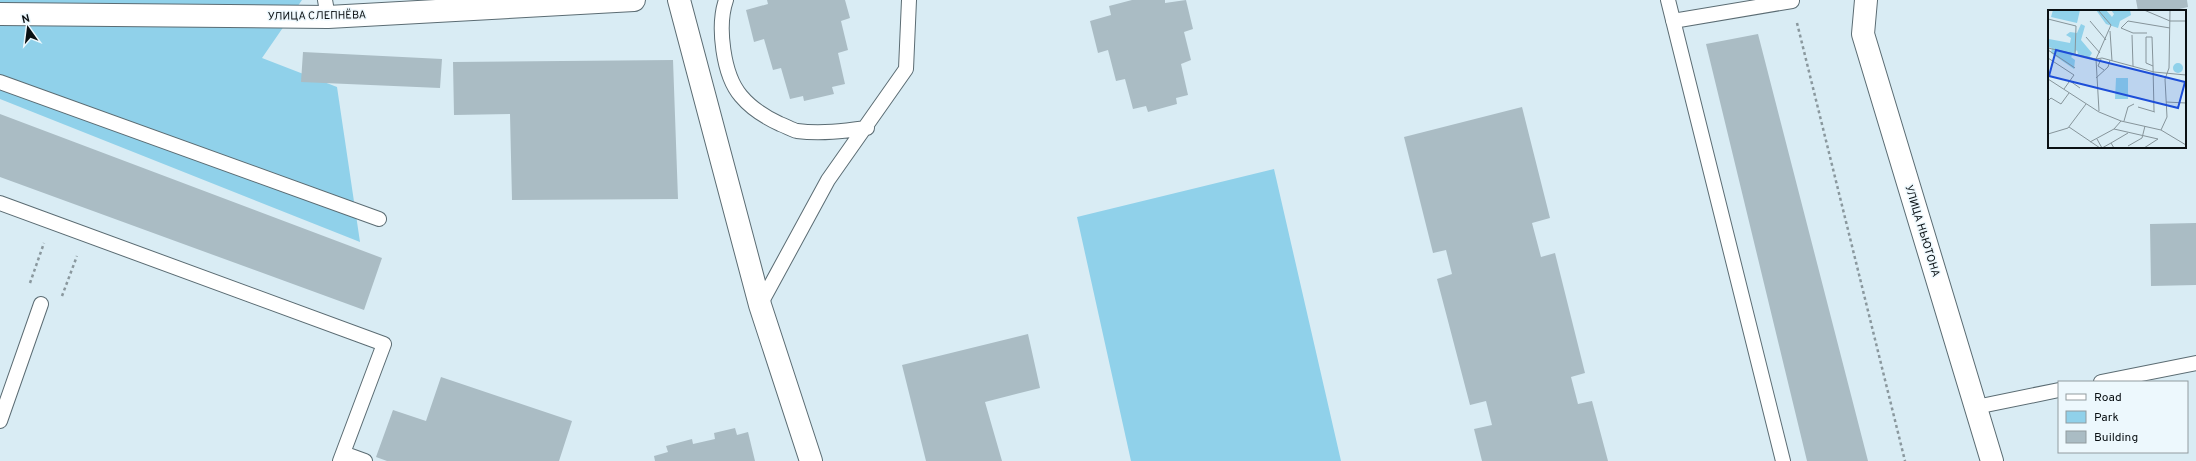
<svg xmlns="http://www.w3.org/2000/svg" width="2196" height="461" font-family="Overpass,sans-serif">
<rect width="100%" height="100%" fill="#d9ecf4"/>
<path fill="#90d1ea" d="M0,0H302L262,58L337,87L360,242L0,99Z
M1274,169L1341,461H1131L1077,217Z"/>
<path fill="#aabcc4" d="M767,0H845L850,18L841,21L848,50L838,53L845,84L832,87L834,94L804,101L803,96L790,99L781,68L773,70L764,39L754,42L746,10L768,4Z
M1132,0H1165V3L1186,0L1193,29L1184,32L1191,60L1181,64L1188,95L1176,98L1177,104L1148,112L1146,106L1133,109L1125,79L1116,81L1108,50L1098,53L1090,21L1111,15L1109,6Z
M2136,0H2187L2188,7L2171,11H2138Z
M1758,34L1868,461H1807L1706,44Z
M303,52L442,59L440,88L301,82Z
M673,60L678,199L512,200L510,114L454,115L453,62Z
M1522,107L1550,218L1532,223L1541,257L1555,253L1585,373L1571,377L1578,404L1592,401L1608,461H1482L1474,429L1492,425L1486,401L1470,405L1437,279L1452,274L1446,250L1433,253L1404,137Z
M0,114L382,258L364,310L0,177Z
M2196,223V285L2151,286L2150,224Z
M1028,334L1040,388L985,402L1002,461H926L902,365Z
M441,377L572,421L559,461H387L376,457L393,410L426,421Z
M735,428L737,435L748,432L755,461H655L654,456L668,452L666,446L692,439L693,444L715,439L714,433Z"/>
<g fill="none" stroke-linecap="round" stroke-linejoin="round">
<defs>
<path id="service" d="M325,0L328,17
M726,0C717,26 723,75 741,96C751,108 767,118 780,124C786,126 792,130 797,131C821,134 844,131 867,128
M1668,0L1783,461
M1673,21L1792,1
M0,82L379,219
M0,203L384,344L340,461
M760,305L828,180L906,69L909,0
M2101,382L2196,363
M1976,407L2059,390
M0,421L41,304
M343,453L365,461"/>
<path id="minor" d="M679,0L760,305L811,461
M0,14L328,17L634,0"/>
<path id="tertiary" d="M1866,0L1863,34L1992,461"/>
</defs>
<use href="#service" stroke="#5b6c73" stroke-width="16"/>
<use href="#minor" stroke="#5b6c73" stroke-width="24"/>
<use href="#tertiary" stroke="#5b6c73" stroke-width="24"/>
<path stroke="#8a989e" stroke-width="2.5" stroke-dasharray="3 3" stroke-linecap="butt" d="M1797,23L1905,461
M30,283L44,243
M62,296L77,256"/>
<use href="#service" stroke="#fff" stroke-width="14"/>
<use href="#minor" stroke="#fff" stroke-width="22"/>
<use href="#tertiary" stroke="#fff" stroke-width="22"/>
</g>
<g text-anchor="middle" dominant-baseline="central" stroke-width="3" stroke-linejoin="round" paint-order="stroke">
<g font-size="11" fill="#0a1013" stroke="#edf8fd">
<text transform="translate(317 16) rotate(-1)">УЛИЦА СЛЕПНЁВА</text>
<text transform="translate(1922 231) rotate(73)">УЛИЦА НЬЮТОНА</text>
</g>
</g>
<g transform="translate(2048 10)">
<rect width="138" height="138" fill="#d9ecf4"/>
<path d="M5,0H32L29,13L3,7ZM48,0H58L64,7L66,4L63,0H82L83,5L72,11L70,18L58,14ZM33,14L37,16L33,30L44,43L41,48L30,44L29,40L23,47L27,50L26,59L3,43L4,38L0,37L1,29L22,33L23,28L18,25L22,22L29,23ZM125 58a5 5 0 1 1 10 0a5 5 0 1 1-10 0ZM68,68H80V89H67Z" fill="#90d1ea"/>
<path fill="none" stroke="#86949a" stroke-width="1" d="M50,0L63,15L48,49L51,101M96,0L122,11H138M0,9L28,16L27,45M42,11L58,30M62,21L64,51M99,23H85L73,18L80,11L122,18M84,25L85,56M38,27L52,43M98,27H104L105,56L98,53ZM0,38L48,49L54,48L106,62L138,65M0,40L27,58M0,48L26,65L16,79M53,49L50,56L56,60M105,56L106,101M48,68L60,57L62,50M0,69L51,102L73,111L113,120L138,135M22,71L32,78M0,91L3,88L13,94L21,83M118,92L138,93M90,97L107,102M76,111L80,97L86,94M21,117L52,138M66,119L110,129L96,138M113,120L119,107L117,69L121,58L122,0M0,124L20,118L38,94M49,129L54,138L63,133L66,138M42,132L66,119L73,111M63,133L80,123M80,136L94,128L97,116"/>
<path fill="#1d4ed8" fill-opacity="0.15" stroke="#1d4ed8" stroke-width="2" d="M8,40L137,72L130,98L1,66Z"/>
<rect width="138" height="138" fill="none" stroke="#0a1013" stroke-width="2"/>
</g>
<rect x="2058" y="381" width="130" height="72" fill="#edf8fd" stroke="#929b9f"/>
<rect x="2066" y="394" width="20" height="6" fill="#ffffff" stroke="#929b9f"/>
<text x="2094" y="401" font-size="12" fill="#0a1013">Road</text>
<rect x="2066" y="411" width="20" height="12" fill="#90d1ea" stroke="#929b9f"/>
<text x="2094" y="421" font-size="12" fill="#0a1013">Park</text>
<rect x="2066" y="431" width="20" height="12" fill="#aabcc4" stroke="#929b9f"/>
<text x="2094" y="441" font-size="12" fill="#0a1013">Building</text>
<g transform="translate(28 28) rotate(346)" stroke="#edf8fd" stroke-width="3" paint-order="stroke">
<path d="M0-3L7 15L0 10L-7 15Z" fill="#0a1013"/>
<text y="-6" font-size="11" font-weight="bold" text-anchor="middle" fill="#0a1013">N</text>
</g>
</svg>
